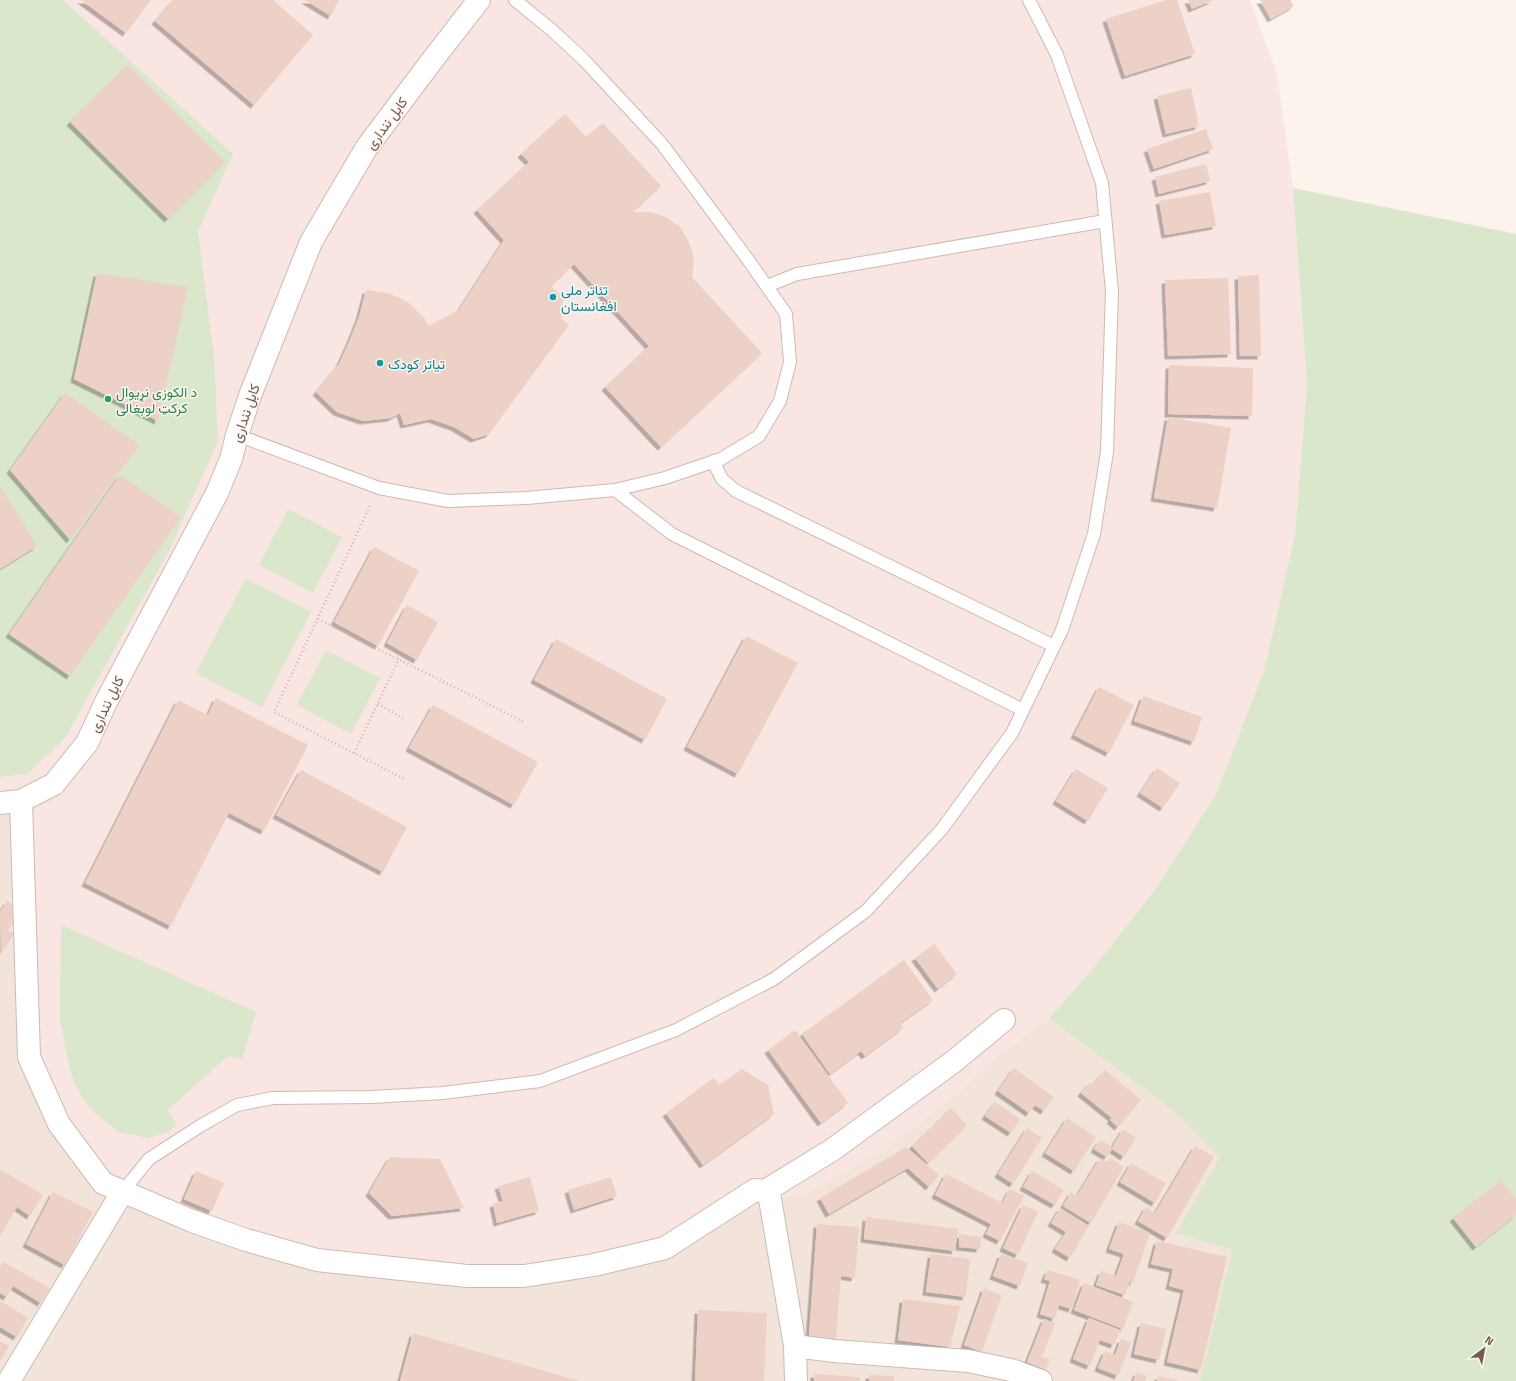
<svg xmlns="http://www.w3.org/2000/svg" width="1516" height="1381" font-family="'Titillium Web',Vazirmatn,sans-serif">
<defs>
<filter id="shadow"><feDropShadow dx="-3.5" dy="3.5" stdDeviation="0" flood-color="#0004"/></filter>
</defs>
<rect width="100%" height="100%" fill="#fbf3ec"/>
<path fill="#f2e4db" d="M0,803L755,1190L805,1194L879,1153L940,1108L1000,1055L1049,1018L1170,1108L1220,1157L1177,1233L1232,1250L1200,1381H0Z"/>
<path fill="#f9e5e1" d="M0,0H1250L1277,75L1293,188L1307,383L1295,535L1264,671L1216,794L1155,890L1090,972L1049,1018L1000,1055L940,1108L879,1153L805,1194L770,1199L765,1191L665,1248L524,1276L317,1260L103,1183L29,1057L21,802L0,803Z"/>
<path fill="#dae7cb" d="M0,0H63L233,154L198,231L214,356L218,441L170,549L65,738L27,774L0,777Z
M1293,188L1516,234V1381H1200L1232,1250L1176,1233L1220,1157L1170,1108L1049,1018L1090,972L1155,890L1216,794L1264,671L1295,535L1307,383Z
M288,509L342,537L313,593L259,565Z
M246,578L311,612L262,707L196,673Z
M326,650L380,678L351,734L297,705Z
M61,925L256,1012L242,1060L228,1056L167,1111L177,1123L170,1131L149,1138L118,1132L93,1111L80,1094L71,1074L60,1021Z"/>
<path fill="#edd1c6" filter="url(#shadow)" d="M81,0H151L126,33Z
M173,0H273L313,35L254,105L155,21Z
M305,0H339L331,16Z
M1166,0H1177L1195,54L1125,76L1106,19Z
M1188,0H1213L1192,9Z
M1260,0H1290L1294,6L1271,19Z
M128,65L225,162L168,219L70,122Z
M1191,88L1199,126L1166,134L1157,96Z
M565,114L586,137L603,123L661,186L632,212H650L666,217L680,227L689,242L694,258L692,277L762,353L661,447L605,387L649,346L574,264L551,286L563,299L561,319L569,325L489,434L474,439L454,427L431,419L404,425L400,413L391,418L363,421L337,412L316,392L339,364L349,342L359,317L366,290L389,293L409,303L425,319L428,326L459,310L504,240L477,210L529,162L521,154Z
M1206,129L1213,149L1154,169L1147,149Z
M1206,164L1210,181L1159,194L1155,177Z
M1210,192L1216,226L1165,235L1159,201Z
M97,273L188,287L158,421L74,379Z
M1259,275L1261,356H1240L1238,276Z
M1228,278L1231,354L1168,356L1165,280Z
M1169,365L1253,368L1252,416L1168,414Z
M65,393L139,445L70,540L10,470Z
M1168,417L1231,428L1217,508L1154,498Z
M120,475L181,517L70,676L9,634Z
M0,486L37,546L0,569Z
M374,547L419,571L378,646L334,622Z
M407,605L438,622L417,660L387,643Z
M746,636L798,663L738,774L687,747Z
M556,639L667,699L645,740L534,680Z
M1099,687L1134,705L1109,753L1074,735Z
M1143,696L1202,717L1194,742L1134,721Z
M216,698L308,745L264,831L229,813L171,926L85,883L178,700L208,715Z
M433,705L538,762L514,805L409,748Z
M1157,768L1180,783L1163,808L1140,793Z
M1076,769L1108,788L1088,821L1056,801Z
M301,770L407,827L383,872L276,815Z
M7,901L21,910L8,931L14,934L1,954L0,912Z
M934,944L957,974L938,989L915,958Z
M904,960L933,1000L900,1023L903,1028L865,1056L861,1051L830,1074L802,1034Z
M795,1030L848,1103L821,1123L768,1050Z
M1014,1068L1054,1097L1044,1111L1035,1105L1029,1113L998,1091Z
M742,1069L768,1085L774,1114L703,1165L666,1113L714,1078L719,1085Z
M1105,1070L1141,1100L1118,1127L1110,1120L1112,1118L1081,1093L1089,1083L1092,1085Z
M995,1102L1020,1119L1011,1133L985,1116Z
M951,1108L967,1125L928,1163L912,1146Z
M1067,1118L1096,1137L1074,1171L1045,1153Z
M1027,1128L1042,1138L1013,1184L998,1174Z
M1123,1129L1136,1138L1124,1157L1112,1149L1107,1157L1094,1149L1100,1140L1111,1146V1149Z
M1195,1146L1214,1157L1167,1238L1138,1221L1146,1207L1155,1213Z
M906,1147L939,1175L929,1187L908,1168L829,1214L820,1198Z
M390,1157L440,1159L464,1208L392,1216L369,1193Z
M1100,1158L1108,1163L1110,1158L1124,1167L1091,1223L1063,1206L1071,1192L1077,1196Z
M1131,1163L1166,1183L1155,1203L1120,1182Z
M0,1169L43,1195L30,1216L17,1207L0,1236Z
M196,1171L224,1183L212,1211L184,1199Z
M1032,1171L1064,1190L1055,1205L1023,1187Z
M946,1174L1002,1203L1010,1189L1024,1196L1000,1241L986,1234L991,1224L935,1195Z
M530,1177L539,1211L497,1223L493,1204L503,1201L498,1186Z
M611,1177L617,1196L574,1210L568,1190Z
M1501,1181L1516,1199V1215L1476,1247L1453,1218Z
M53,1192L93,1212L65,1265L26,1244Z
M1023,1205L1038,1212L1018,1255L1003,1248Z
M1060,1208L1089,1226L1070,1258L1055,1249L1066,1232L1051,1223Z
M866,1217L958,1229L955,1251L864,1239Z
M1119,1222L1150,1233L1133,1283L1130,1281L1125,1295L1096,1285L1101,1271L1116,1276L1124,1254L1109,1249Z
M817,1224L859,1227L855,1278L841,1276L836,1339L809,1337Z
M959,1234L981,1237L980,1249L959,1247Z
M1157,1241L1227,1257L1201,1370L1167,1362L1184,1290L1169,1286L1173,1269L1151,1264Z
M931,1254L970,1259L966,1297L926,1292Z
M1001,1254L1028,1263L1020,1286L993,1276Z
M3,1262L50,1288L41,1303L13,1286L7,1297L0,1293V1267Z
M1048,1270L1080,1280L1072,1309L1059,1305L1055,1319L1040,1314L1050,1281L1044,1279Z
M1084,1283L1133,1302L1123,1329L1074,1310Z
M984,1288L1002,1295L982,1352L964,1345Z
M903,1299L960,1306L950,1347L898,1340Z
M0,1301L28,1318L17,1337L0,1327Z
M698,1310L767,1313L764,1381H695Z
M1089,1318L1120,1330L1114,1345L1100,1340L1090,1366L1073,1359Z
M1044,1319L1055,1323L1042,1357L1050,1359L1046,1370L1027,1362Z
M1141,1323L1166,1329L1159,1360L1134,1354Z
M413,1333L580,1381H400Z
M1121,1339L1131,1343L1118,1376L1098,1368L1105,1351L1115,1355Z
M0,1341L9,1346L0,1362Z
M1137,1372L1147,1376L1145,1381H1133Z
M814,1374L860,1377V1381H814Z
M869,1375L894,1376V1381H869Z
M1158,1376L1177,1380V1381H1157Z"/>
<g fill="none" stroke-linecap="round" stroke-linejoin="round">
<defs>
<path id="service" d="M767,286L797,274L1105,221
M237,435L379,488L448,501L526,498L615,490L665,478L721,459L759,436L780,401L790,362L786,314L749,261L662,144L584,60L553,31L515,0
M713,461L722,479L736,491L1054,646
M615,490L672,534L1023,710
M123,1191L149,1159L200,1126L237,1105L273,1098L371,1097L443,1093L540,1081L676,1030L774,979L866,911L942,829L1012,733L1062,630L1094,534L1107,452L1112,291L1102,183L1057,55L1029,0"/>
<path id="minor" d="M21,801L29,1057L59,1124L103,1183L192,1221L246,1240L317,1260L467,1276H524L594,1265L665,1248L755,1190L765,1191L770,1199L795,1346L796,1381
M765,1191L832,1150L953,1062L1004,1020
M795,1346L834,1351L968,1361L1011,1370L1041,1381
M9,1381L123,1191"/>
<path id="tertiary" d="M0,803L21,801L54,784L87,743L107,700L217,493L231,459L237,435L251,393L311,242L367,147L434,58L479,0"/>
</defs>
<use href="#service" stroke="#ccbbb2" stroke-width="14"/>
<use href="#minor" stroke="#ccbbb2" stroke-width="24"/>
<use href="#tertiary" stroke="#ccbbb2" stroke-width="24"/>
<path stroke="#d2b4a9" stroke-width="2.5" stroke-dasharray="1 3" stroke-linecap="butt" d="M370,506L274,712L406,780
M318,619L524,722
M378,704L403,718
M354,753L399,659"/>
<use href="#service" stroke="#fff" stroke-width="12"/>
<use href="#minor" stroke="#fff" stroke-width="22"/>
<use href="#tertiary" stroke="#fff" stroke-width="22"/>
</g>
<g fill="#0f9aa8" stroke="#fdf7f2" stroke-width="1.5">
<circle cx="553" cy="297" r="4"/>
<circle cx="380" cy="363" r="4"/>
</g>
<circle fill="#2e9e5b" stroke="#fdf7f2" stroke-width="1.5" cx="108" cy="399" r="4"/>
<g text-anchor="middle" dominant-baseline="central" stroke-width="3" stroke-linejoin="round" paint-order="stroke">
<g font-size="14" fill="#745951" stroke="#fdf7f2">
<text transform="translate(386 123) rotate(-54)">کابل ننداری</text>
<text transform="translate(245 413) rotate(-71)">کابل ننداری</text>
<text transform="translate(106 704) rotate(-64)">کابل ننداری</text>
</g>
<g font-size="14" fill="#0d838f" stroke="#fdf7f2" text-anchor="start">
<text x="561" y="289">تئاتر ملی<tspan x="561" dy="16">افغانستان</tspan></text>
<text x="388" y="363">تیاتر کودک</text>
</g>
<g font-size="14" fill="#27864d" stroke="#fdf7f2" text-anchor="start">
<text x="116" y="391">د الکوزی نړیوال<tspan x="116" dy="16">کرکټ لوبغالی</tspan></text>
</g>
</g>
<g transform="translate(1484 1349) rotate(32)" stroke="#fdf7f2" stroke-width="3" paint-order="stroke">
<path d="M0-3L7 15L0 10L-7 15Z" fill="#745951"/>
<text y="-6" font-size="11" font-weight="bold" text-anchor="middle" fill="#745951">N</text>
</g>
</svg>
